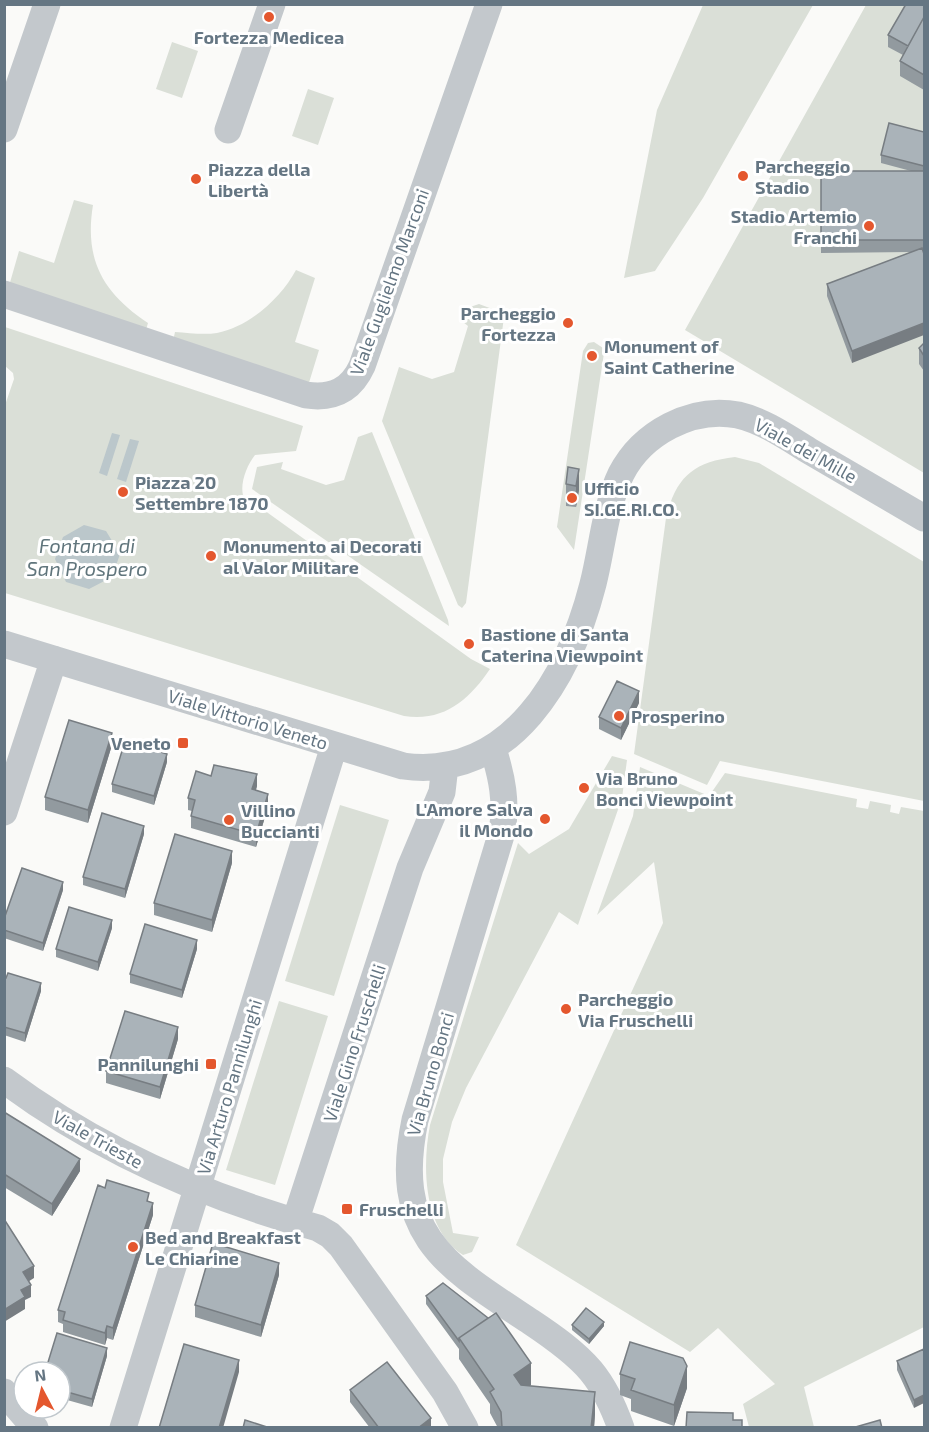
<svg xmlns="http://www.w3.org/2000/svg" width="929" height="1432" font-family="'Exo 2',sans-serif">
<rect width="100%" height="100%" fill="#fafaf8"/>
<path fill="#dadfd7" d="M703,5H813L703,198L655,271L624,278L657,110Z
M866,5H924V473L685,330Z
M172,42L198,51L182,98L156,89Z
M308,89L334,98L318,145L292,136Z
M74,200L93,205C84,260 103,293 148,323L145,333L9,286L19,251L54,263Z
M296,270L315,278L295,342L319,350L308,386L173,341L175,332C189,333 204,335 217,333C249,327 281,298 296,270Z
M479,304L503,313L504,317L466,603L462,608L458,605L382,421L399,367L432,379L454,372L468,326L463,322L470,307Z
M5,327L303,426L296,451L255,455C247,465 240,483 243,495L471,659L490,669C469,700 444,722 404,716L5,593L4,408L14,379L13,373L5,366Z
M594,342L603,348L604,353L574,550L557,527L583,351L588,343Z
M372,432L448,620L449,626L252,489L257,467L283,462L281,469L326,485L344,480L358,437Z
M735,457L759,463L924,562V801L720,761L707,785L634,754L666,518C676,477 693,462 735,457Z
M612,756L627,760L622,798L578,925L559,912L466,1088L452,1122L443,1159V1182L453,1233L479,1237L472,1252L463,1255C423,1230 422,1166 430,1125L518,843L529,854L569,829Z
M640,767L709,796L725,773L857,799L856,807L868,809L870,801L891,805L890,812L899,814L901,807L924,811V1327L804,1387L814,1427H749L743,1404L775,1384L718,1328L690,1352L516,1245L663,923L654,862L597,915L633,816Z
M340,805L389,820L334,996L285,981Z
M279,1001L328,1016L275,1185L226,1170Z"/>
<path fill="#bbc7cb" d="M112,433L120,435L107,476L99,473Z
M130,439L139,441L126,482L117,479Z
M84,525L106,531L120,554L112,577L89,589L66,582L55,559L63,537Z"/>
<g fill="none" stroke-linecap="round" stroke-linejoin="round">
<path stroke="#c3c8cc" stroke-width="27" d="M4,129L47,4
M228,130L272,4
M4,294L306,395C333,399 351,390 362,366L489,4
M4,644L403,766C512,781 570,674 593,584C602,549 605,507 621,474C642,433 692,406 738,415C764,421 788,438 811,452C849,474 887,496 924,518
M493,749C502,777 507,802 502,832L415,1120C391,1236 446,1266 531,1322C552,1336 575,1352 591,1371C605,1388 614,1408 621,1428
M4,812L54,659
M4,1080C98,1150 205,1197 318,1228L330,1235L341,1246L445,1392L465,1428
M295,1222L410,868L442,792L445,766
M4,1392L35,1428
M123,1428L334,746"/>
</g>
<path fill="#929a9f" d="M924,4V90L900,76V61L903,55L888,47V35Z
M924,132V252L852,363L827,296V284L911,252L821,253V171H911L881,163V155Z
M924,343V371L919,364V348Z
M568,467L579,490L576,507L566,506V484Z
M639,703L621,740L599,729V717Z
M112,745L88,823L45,810V797Z
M167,762L154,805L112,792V784Z
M211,776L257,786L256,790L268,807L256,847L191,828V816L192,811L188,810V798Z
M144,834L125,898L83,885V877Z
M232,863L212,932L154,915V903Z
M63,890L43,951L4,938V919Z
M112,928L98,971L56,957V949Z
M197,949L182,998L130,983V974Z
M4,977L41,991L25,1042L4,1035Z
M178,1039L160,1099L106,1083V1071Z
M4,1112L80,1171L52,1216L4,1187Z
M149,1201L153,1215L113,1340L107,1338L105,1345L63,1332V1324L58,1322V1310Z
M279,1275L261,1337L195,1317V1305Z
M426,1296L531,1385L529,1386L595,1414L594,1428H498L490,1413V1404L459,1359V1349L426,1304Z
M572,1325L604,1326L589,1344L572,1330Z
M924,1349L914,1408L897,1370V1361Z
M107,1356L92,1407L60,1398V1372Z
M620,1374L687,1388L674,1426L631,1411V1399L620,1395Z
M350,1390L431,1428H370L350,1402Z"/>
<path fill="#777d82" d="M924,323V335L852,363V351Z
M579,469V490L576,507V486Z
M639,691V703L621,740V728Z
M112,733V745L88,823V810Z
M167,754V762L154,805V796Z
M257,774V786L252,802V789Z
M268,794V807L256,847V835Z
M144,826V834L125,898V889Z
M232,851V863L212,932V920Z
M63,882V890L43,951V943Z
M112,920V928L98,971V962Z
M197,940V949L182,998V990Z
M41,983V991L25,1042V1033Z
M178,1027V1039L160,1099V1087Z
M80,1159V1171L52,1216V1204Z
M153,1203V1215L113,1340V1328Z
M279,1263V1275L261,1337V1325Z
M34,1266V1278L23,1285V1272Z
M31,1285V1297L25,1300V1309L4,1322V1310L21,1290Z
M604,1322V1326L589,1344V1339Z
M107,1326V1338L105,1345V1333Z
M107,1348V1356L92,1407V1399Z
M239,1360V1372L223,1428H219Z
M531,1363V1385L514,1397V1375Z
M687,1366V1388L674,1426V1405Z
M595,1392V1414L594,1428H591Z
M924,1395V1403L914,1408V1400Z
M431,1418V1428H418Z"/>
<path fill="#aab3b9" stroke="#777d82" stroke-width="1.5" d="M906,4H924V17L908,46L888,35Z
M924,17V75L900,61Z
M889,123L924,132V166L881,155Z
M821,171H924V240H821Z
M922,248L924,254V323L852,351L827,284Z
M924,343V356L919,348Z
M568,467L579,469L576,486L566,484Z
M617,681L639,691L621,728L599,717Z
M69,720L112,733L88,810L45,797Z
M125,741L167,754L154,796L112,784Z
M214,765L257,774L252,789L268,794L256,835L191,816L195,800L188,798L196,771L211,776Z
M102,813L144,826L125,889L83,877Z
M175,834L232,851L212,920L154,903Z
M22,868L63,882L43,943L4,930V919Z
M69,907L112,920L98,962L56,949Z
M145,924L197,940L182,990L130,974Z
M8,973L41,983L25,1033L4,1027V977L6,978Z
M125,1011L178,1027L160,1087L106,1071Z
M4,1112L80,1159L52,1204L4,1174Z
M107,1180L149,1193L147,1201L153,1203L113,1328L107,1326L105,1333L63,1320L65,1312L58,1310L98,1185L105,1188Z
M4,1219L34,1266L23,1272L31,1285L21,1290L25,1297L4,1310Z
M213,1243L279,1263L261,1325L195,1305Z
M443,1283L488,1318L459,1338V1341L426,1296Z
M586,1308L604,1322L589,1339L572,1325Z
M496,1313L531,1363L514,1375L521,1385L595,1392L591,1428H513L502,1427L501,1412L490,1392L494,1389L459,1338Z
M57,1333L107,1348L92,1399L60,1390V1372H45Z
M630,1342L683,1358L687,1366L674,1405L631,1390L635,1379L620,1374Z
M184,1344L239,1360L219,1428H159Z
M924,1349V1395L914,1400L897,1361Z
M387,1362L431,1418L418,1428H379L350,1390Z
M687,1412L733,1413V1420H742V1428H686Z
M245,1420L270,1428H243Z
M880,1420L882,1428H852Z"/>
<g fill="#e4572e" stroke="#fff" stroke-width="2">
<circle cx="269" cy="17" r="6"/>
<circle cx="743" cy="176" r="6"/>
<circle cx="196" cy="179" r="6"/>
<circle cx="869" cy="226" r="6"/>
<circle cx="568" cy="323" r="6"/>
<circle cx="592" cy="356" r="6"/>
<circle cx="123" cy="492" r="6"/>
<circle cx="572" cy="498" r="6"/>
<circle cx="211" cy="556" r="6"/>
<circle cx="469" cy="644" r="6"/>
<circle cx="619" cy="716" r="6"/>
<rect x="177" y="737" width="12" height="12" rx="3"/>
<circle cx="584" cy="788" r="6"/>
<circle cx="545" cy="819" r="6"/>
<circle cx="229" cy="820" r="6"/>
<circle cx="566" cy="1009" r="6"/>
<rect x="205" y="1058" width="12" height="12" rx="3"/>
<rect x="341" y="1203" width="12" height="12" rx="3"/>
<circle cx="133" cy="1247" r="6"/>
</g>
<g text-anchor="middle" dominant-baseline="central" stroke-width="6" stroke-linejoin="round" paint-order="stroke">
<g font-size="18" font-weight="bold" fill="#657683" stroke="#fff" text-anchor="start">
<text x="269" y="37" text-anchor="middle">Fortezza Medicea</text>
<text x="755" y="166">Parcheggio<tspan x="755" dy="21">Stadio</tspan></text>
<text x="208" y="169">Piazza della<tspan x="208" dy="21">Libertà</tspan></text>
<text x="857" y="216" text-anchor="end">Stadio Artemio<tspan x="857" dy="21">Franchi</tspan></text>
<text x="556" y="313" text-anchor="end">Parcheggio<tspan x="556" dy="21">Fortezza</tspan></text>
<text x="604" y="346">Monument of<tspan x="604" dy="21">Saint Catherine</tspan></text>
<text x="135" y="482">Piazza 20<tspan x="135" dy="21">Settembre 1870</tspan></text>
<text x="584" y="488">Ufficio<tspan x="584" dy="21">SI.GE.RI.CO.</tspan></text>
<text x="223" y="546">Monumento ai Decorati<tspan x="223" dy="21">al Valor Militare</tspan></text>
<text x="481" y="634">Bastione di Santa<tspan x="481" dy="21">Caterina Viewpoint</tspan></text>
<text x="631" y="716">Prosperino</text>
<text x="171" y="743" text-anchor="end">Veneto</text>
<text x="596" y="778">Via Bruno<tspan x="596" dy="21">Bonci Viewpoint</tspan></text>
<text x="533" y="809" text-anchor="end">L'Amore Salva<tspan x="533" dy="21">il Mondo</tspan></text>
<text x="241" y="810">Villino<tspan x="241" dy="21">Buccianti</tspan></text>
<text x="578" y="999">Parcheggio<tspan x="578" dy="21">Via Fruschelli</tspan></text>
<text x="199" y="1064" text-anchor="end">Pannilunghi</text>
<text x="359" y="1209">Fruschelli</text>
<text x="145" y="1237">Bed and Breakfast<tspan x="145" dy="21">Le Chiarine</tspan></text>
</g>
<g font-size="18" fill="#657683" stroke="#fff">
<text transform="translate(389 282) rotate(-70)">Viale Guglielmo Marconi</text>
<text transform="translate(806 450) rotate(29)">Viale dei Mille</text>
<text transform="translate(248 719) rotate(17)">Viale Vittorio Veneto</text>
<text transform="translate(354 1043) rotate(-72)">Viale Gino Fruschelli</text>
<text transform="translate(430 1074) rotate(-74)">Via Bruno Bonci</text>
<text transform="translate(229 1087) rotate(-73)">Via Arturo Pannilunghi</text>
<text transform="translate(98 1139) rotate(29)">Viale Trieste</text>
</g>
<g font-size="20" font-style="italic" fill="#60757c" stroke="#fff">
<text x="87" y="545">Fontana di<tspan x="87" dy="23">San Prospero</tspan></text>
</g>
</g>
<rect width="929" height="1432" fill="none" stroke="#657683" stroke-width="12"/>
<g transform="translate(42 1390) rotate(353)"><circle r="28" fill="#ffffff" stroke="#c1c8cd" stroke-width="1.5"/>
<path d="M0-4.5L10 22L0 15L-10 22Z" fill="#e4572e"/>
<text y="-9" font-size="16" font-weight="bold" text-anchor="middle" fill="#657683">N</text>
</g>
</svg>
